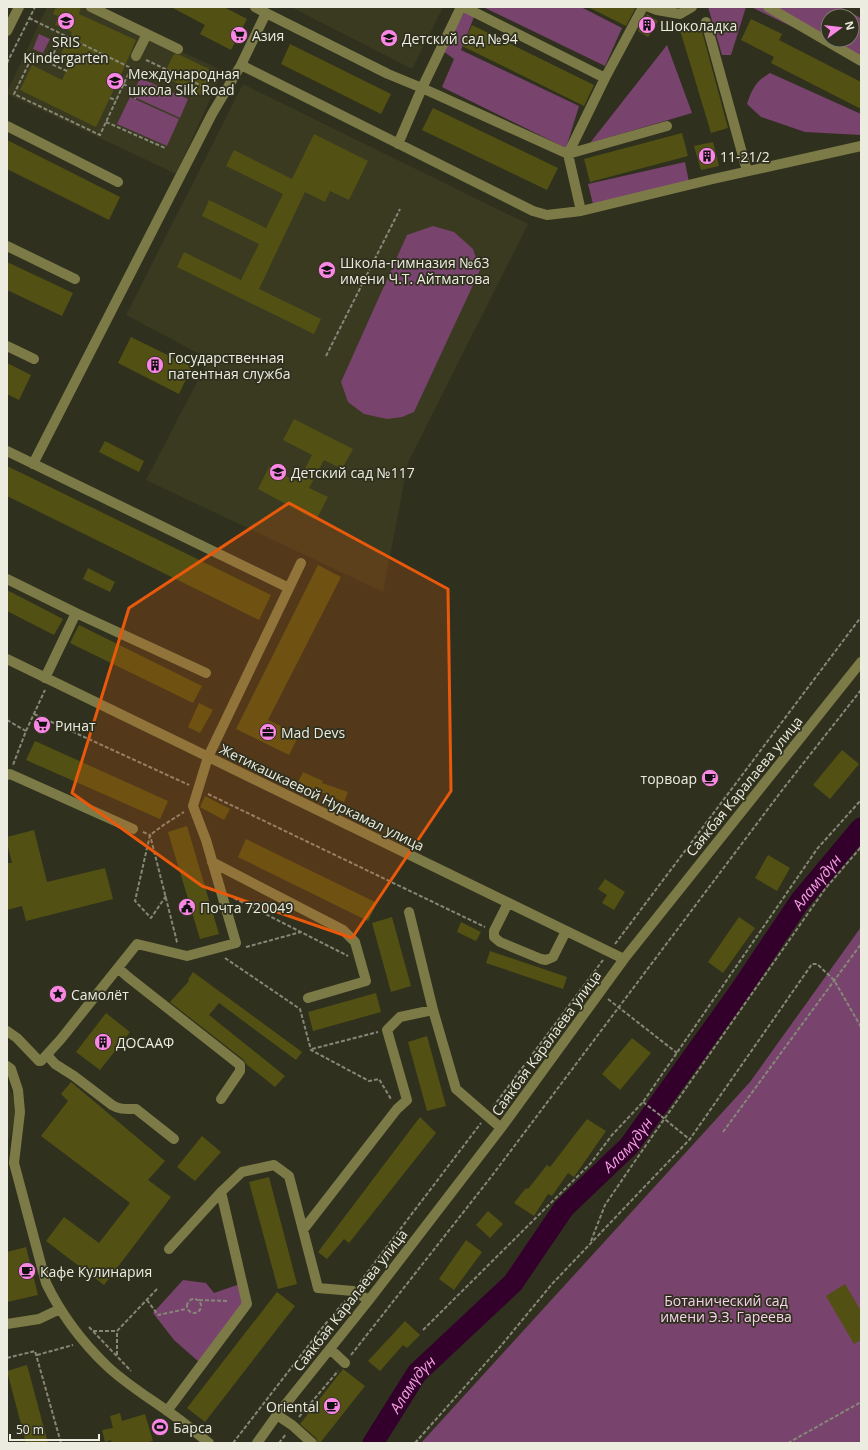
<svg xmlns="http://www.w3.org/2000/svg" width="868" height="1450" font-family="'Open Sans',sans-serif">
<rect width="100%" height="100%" fill="#30301e"/>
<path fill="#3a3a21" d="M47,7H87L223,71L176,174L7,94V92Z
M291,7H443L412,69Z
M243,84L528,224L408,463L383,592L146,480L209,359L126,315Z
M7,1081L14,1101L15,1117L10,1137L7,1141Z"/>
<path fill="#78436d" fill-rule="evenodd" d="M483,7H581L622,28L605,66Z
M708,7H746L731,55H722Z
M751,7H840L861,18V60ZM828,16H852V40H828Z
M465,11L474,17L461,50L579,106L566,148L442,87L454,59L443,51Z
M39,34L50,39L43,53L33,49Z
M667,45L692,113L590,143Z
M770,73L861,114V135L805,132L761,117L747,104C752,89 756,81 770,73Z
M140,78L188,99L180,118L132,96Z
M130,97L179,119L167,146L117,124Z
M685,162L689,182L593,204L588,184Z
M433,226L454,232L473,249L480,270L414,412L402,417L387,419L364,414L348,402L341,382L407,235Z
M861,927V1443H421L750,1082Z
M183,1280L206,1283L214,1293L240,1284L244,1303L199,1362L174,1340L153,1313Z"/>
<g fill="none" stroke-linecap="round" stroke-linejoin="round">
<path stroke="#33002c" stroke-width="21" id="s1" d="M373,1443L417,1373L513,1283L564,1208L629,1146L739,992L800,901L861,828"/>
</g>
<path fill="#525113" d="M56,7H81L79,14L136,40L124,68L96,127L20,90L32,65L62,80L70,63L59,57L72,32L55,25L58,16L53,14Z
M171,7H224L247,19L231,50L200,34L205,25Z
M588,7H636L626,26Z
M647,14L658,21L648,37L638,31Z
M751,19L782,34L779,40L861,82V109L771,63L774,57L741,40Z
M700,24L728,128L711,133L680,30Z
M472,25L594,85L584,106L462,46Z
M290,44L391,94L381,114L281,64Z
M174,54L180,55L215,72L203,96L163,76Z
M433,108L558,168L547,190L422,130Z
M682,133L688,156L590,182L584,159Z
M314,134L368,161L349,200L330,191L325,202L305,192L259,289L321,319L314,334L177,267L184,252L241,280L259,244L202,216L209,200L266,228L283,194L226,166L234,150L292,179Z
M7,140L120,197L109,220L7,169Z
M713,142L719,166L701,170L694,146Z
M7,262L73,293L62,316L7,290Z
M131,337L192,367L179,394L118,363Z
M7,363L31,375L19,400L7,394Z
M294,419L353,449L342,469L324,460L309,488L328,497L316,520L258,489L269,467L298,482L312,455L283,440Z
M105,441L144,461L139,472L99,452Z
M7,466L271,595L259,620L7,496Z
M318,565L341,577L268,720L299,735L289,755L236,729Z
M88,568L115,582L110,592L83,579Z
M7,590L63,619L54,635L7,611Z
M79,625L202,686L193,703L70,643Z
M199,703L213,710L200,733L188,727Z
M38,718L50,724L46,732L34,726Z
M35,741L168,801L160,819L26,760Z
M842,750L859,764L830,799L813,785Z
M303,772L323,781L322,783L348,792L344,802L298,782Z
M205,796L230,809L224,820L200,807Z
M187,826L219,934L200,939L168,832Z
M34,830L47,882L105,868L113,899L26,921L22,906L7,910V863H12L7,843V837Z
M246,839L377,903L368,921L238,857Z
M768,855L790,868L777,891L755,878Z
M605,879L625,892L614,910L602,903L607,895L598,889Z
M392,917L411,986L391,992L372,923Z
M739,917L755,928L723,973L708,962Z
M461,922L481,932L476,941L457,932Z
M490,951L567,977L563,989L486,963Z
M193,972L302,1052L296,1060L219,1003L209,1015L285,1076L275,1087L246,1064L244,1060L170,1002L189,981L188,980Z
M376,993L381,1012L313,1031L308,1012Z
M106,1013L130,1032L100,1070L76,1052Z
M427,1036L446,1106L427,1111L408,1042Z
M632,1038L651,1053L620,1090L602,1074Z
M71,1082L165,1161L148,1180L171,1197L104,1285L46,1241L64,1217L99,1243L130,1203L41,1136L68,1101L61,1094Z
M420,1117L436,1133L349,1243L344,1239L327,1259L318,1252Z
M587,1119L606,1131L574,1177L568,1173L552,1196L548,1194L534,1216L514,1203L526,1188L528,1189L547,1165L550,1167Z
M202,1136L221,1152L195,1181L177,1167Z
M269,1177L297,1284L278,1289L249,1182Z
M488,1211L503,1224L490,1238L476,1225Z
M466,1240L482,1252L454,1290L439,1279Z
M26,1247L38,1295L7,1302V1252Z
M845,1284L861,1311V1340L854,1344L826,1296Z
M277,1292L295,1306L205,1422L187,1408Z
M405,1321L420,1335L407,1348L403,1345L380,1371L368,1361Z
M27,1365L48,1443H26L7,1371Z
M343,1369L365,1386L320,1443H318L316,1438L300,1424Z
M120,1413L122,1421L145,1414L153,1441L144,1443H112L111,1440L105,1442L102,1430L113,1428L110,1416Z"/>
<g fill="none" stroke-linecap="round" stroke-linejoin="round">
<path stroke="#878778" stroke-width="2" stroke-dasharray="4 2" stroke-linecap="butt" d="M29,18L131,68L100,135L14,94L33,55L49,63
M63,34L49,63L67,71
M146,60L213,91
M7,63L35,7
M123,84L138,91L135,99
M110,98L116,100
M106,122L165,148
M326,356L400,209
M34,714L189,785
M7,720L26,731L13,765
M26,731L45,690
M208,794L485,927
M143,832L150,835L177,942H178
M166,896L151,918L135,901L150,835L165,824L184,812
M234,898L348,956
M615,944L861,617
M246,947L301,932
M225,958L300,1009L311,1050L369,1081L379,1079L391,1099
M608,999L677,1053
M312,1049L378,1032
M493,1107L603,960
M661,1116L689,1139
M723,1132L861,944
M591,1241L605,1205L635,1161L825,889L861,847
M360,1282L481,1123
M187 1306a7 7 0 1 1 14 0a7 7 0 1 1-14 0Z
M147,1300L158,1315L186,1309
M199,1300L228,1301
M89,1327L131,1371
M423,1330L591,1163L612,1135L643,1102L817,849L861,800
M93,1331H117L158,1288
M37,1355L73,1345
M117,1355V1331
M351,1355L491,1177L783,789L861,690
M7,1358L35,1351L61,1443
M299,1417L338,1371
M233,1443L322,1328L345,1301
M279,1443L286,1434
M415,1443L500,1347L552,1284L690,1139L812,964H817L834,980L861,1027
M788,1443L861,1402"/>
<path stroke="#7c7b47" stroke-width="10" d="M91,7L178,49
M464,7L605,78
M643,7L605,78L568,154L581,211L713,179L861,146
M649,7L657,10L680,14L692,7
M768,7L861,61
M266,13L388,74L422,88L461,7
M706,22L747,171
M7,31L19,7
M136,56L147,34
M241,65L533,211L547,215L581,211
M7,126L118,182
M398,144L422,88L568,154L667,126
M7,246L75,279
M7,346L34,359
M7,451L289,588L208,757L193,806L206,840L236,943L187,956L137,944L61,1039L41,1061H39L17,1038L7,1031
M33,464L212,114L241,65L266,13L255,7
M7,579L76,613L45,678
M289,588L301,563
M76,613L206,673
M7,659L624,959
M7,775L10,774L133,829
M212,862L343,930L355,942L366,981L308,998
M508,903L494,931V937L500,942L541,959L546,960L553,957L566,931
M409,912L433,1010L456,1089L501,1128
M118,968L128,977L240,1065V1071L221,1099
M47,1055L55,1064L74,1076L112,1105C120,1110 126,1109 136,1109L174,1139
M7,1066L11,1069L18,1090L20,1112L14,1163L46,1283C61,1314 82,1342 107,1366C125,1383 146,1396 166,1410C181,1420 195,1432 209,1443
M303,1230L397,1109L407,1100L387,1030L400,1017L433,1010
M169,1249L221,1192L242,1172L274,1165L289,1176L318,1288L353,1291L369,1300
M7,1324L39,1319L60,1309
M330,1349L345,1363
M167,1411L247,1304L221,1192
M277,1415L292,1425L312,1443
M257,1443L277,1415L369,1300L501,1128L624,959L861,662"/>
<path stroke="#878778" stroke-width="2" stroke-dasharray="4 2" stroke-linecap="butt" d="M643,1102L661,1116"/>
</g>
<path fill="#e8590c" fill-opacity="0.2" stroke="#e8590c" stroke-width="3" stroke-linejoin="round" d="M289,503L448,589L451,791L352,938L202,886L72,793L129,608Z"/>
<defs>
<symbol id="school-disc" viewBox="-11 -11 22 22"><circle r="9.5" fill="#fb87e5" stroke="#30301e"/><path d="M0-5L7-2L0 1L-7-2ZM-4 1L0 2.5L4 1V4Q0 6-4 4Z" fill="#111"/></symbol>
<symbol id="building-disc" viewBox="-11 -11 22 22"><circle r="9.5" fill="#fb87e5" stroke="#30301e"/><path d="M-4-6H4V6H1V3H-1V6H-4ZM-2.5-4.3h1.7v1.8h-1.7ZM.8-4.3h1.7v1.8H.8ZM-2.5-1h1.7V.8h-1.7ZM.8-1h1.7V.8H.8Z" fill="#111"/></symbol>
<symbol id="supermarket-disc" viewBox="-11 -11 22 22"><circle r="9.5" fill="#fb87e5" stroke="#30301e"/><path d="M-6-5.5h2.5l.6 2H6L4.5 2H-2.5L-4.4-4H-6ZM-1.5 3.2a1.3 1.3 0 1 0 .1 0ZM3 3.2a1.3 1.3 0 1 0 .1 0Z" fill="#111"/></symbol>
<symbol id="office-disc" viewBox="-11 -11 22 22"><circle r="9.5" fill="#fb87e5" stroke="#30301e"/><path d="M-6-3h4V-5.5h4V-3h4V5H-6ZM-1-4.5V-3h2v-1.5ZM-6 0V1H6V0Z" fill="#111"/></symbol>
<symbol id="cafe-disc" viewBox="-11 -11 22 22"><circle r="9.5" fill="#fb87e5" stroke="#30301e"/><path d="M-5.5-4.5H6V0H3Q3 3.5 0 3.5H-2.5Q-5.5 3.5-5.5 0ZM3-3.2v2h1.7v-2ZM-6 4.5H4V6H-6Z" fill="#111"/></symbol>
<symbol id="civic-disc" viewBox="-11 -11 22 22"><circle r="9.5" fill="#fb87e5" stroke="#30301e"/><path d="M-.6-6.5H3V-4.5H.6V-3L4-1V1h2V6H-6V1h2V-1L-.6-3ZM-1.2 2.5V6h2.4V2.5Z" fill="#111"/></symbol>
<symbol id="sight-disc" viewBox="-11 -11 22 22"><circle r="9.5" fill="#fb87e5" stroke="#30301e"/><path d="M0-6L1.8-2.2L6-1.7L2.9 1.2L3.7 5.4L0 3.3L-3.7 5.4L-2.9 1.2L-6-1.7L-1.8-2.2Z" fill="#111"/></symbol>
<symbol id="stadium-disc" viewBox="-11 -11 22 22"><circle r="9.5" fill="#fb87e5" stroke="#30301e"/><path d="M0-5a6.5 5 0 1 0 0 10a6.5 5 0 1 0 0-10ZM-3.5-1.8h7v3.6h-7Z" fill="#111"/></symbol>
</defs>
<g fill-rule="evenodd">
<use href="#school-disc" x="56" y="11" width="20" height="20"/>
<use href="#building-disc" x="637" y="15" width="20" height="20"/>
<use href="#supermarket-disc" x="229" y="25" width="20" height="20"/>
<use href="#school-disc" x="379" y="28" width="20" height="20"/>
<use href="#school-disc" x="105" y="71" width="20" height="20"/>
<use href="#building-disc" x="697" y="146" width="20" height="20"/>
<use href="#school-disc" x="317" y="260" width="20" height="20"/>
<use href="#building-disc" x="145" y="355" width="20" height="20"/>
<use href="#school-disc" x="268" y="462" width="20" height="20"/>
<use href="#supermarket-disc" x="32" y="715" width="20" height="20"/>
<use href="#office-disc" x="258" y="722" width="20" height="20"/>
<use href="#cafe-disc" x="700" y="768" width="20" height="20"/>
<use href="#civic-disc" x="177" y="897" width="20" height="20"/>
<use href="#sight-disc" x="48" y="984" width="20" height="20"/>
<use href="#building-disc" x="93" y="1032" width="20" height="20"/>
<use href="#cafe-disc" x="17" y="1261" width="20" height="20"/>
<use href="#cafe-disc" x="322" y="1396" width="20" height="20"/>
<use href="#stadium-disc" x="150" y="1417" width="20" height="20"/>
</g>
<g text-anchor="middle" dominant-baseline="central" stroke-width="3.5" stroke-linejoin="round" paint-order="stroke">
<g font-size="14" fill="#ecece1" stroke="#30301e" text-anchor="start">
<text x="660" y="25">Шоколадка</text>
<text x="252" y="35">Азия</text>
<text x="402" y="38">Детский сад №94</text>
<text x="66" y="41" text-anchor="middle">SRIS<tspan x="66" dy="16">Kindergarten</tspan></text>
<text x="128" y="73">Международная<tspan x="128" dy="16">школа Silk Road</tspan></text>
<text x="720" y="156">11-21/2</text>
<text x="340" y="262">Школа-гимназия №63<tspan x="340" dy="16">имени Ч.Т. Айтматова</tspan></text>
<text x="168" y="357">Государственная<tspan x="168" dy="16">патентная служба</tspan></text>
<text x="291" y="472">Детский сад №117</text>
<text x="55" y="725">Ринат</text>
<text x="281" y="732">Mad Devs</text>
<text x="697" y="778" text-anchor="end">торвоар</text>
<text x="200" y="907">Почта 720049</text>
<text x="71" y="994">Самолёт</text>
<text x="116" y="1042">ДОСААФ</text>
<text x="40" y="1271">Кафе Кулинария</text>
<text x="319" y="1406" text-anchor="end">Oriental</text>
<text x="173" y="1427">Барса</text>
</g>
<g font-size="14" fill="#ecece1" stroke="#30301e">
<text transform="translate(744 786) rotate(-51)">Саякбая Каралаева улица</text>
<text transform="translate(322 797) rotate(26)">Жетикашкаевой Нуркамал улица</text>
<text transform="translate(546 1043) rotate(-54)">Саякбая Каралаева улица</text>
<text transform="translate(350 1300) rotate(-52)">Саякбая Каралаева улица</text>
</g>
<g font-size="14" fill="#f5d1ec" stroke="#30301e">
<text x="726" y="1300">Ботанический сад<tspan x="726" dy="16">имени Э.З. Гареева</tspan></text>
</g>
<g font-size="15" font-style="italic" fill="#f49fe2" stroke="#30301e">
<text stroke="none"><textPath href="#s1" startOffset="719">Аламүдүн</textPath></text>
<text stroke="none"><textPath href="#s1" startOffset="395">Аламүдүн</textPath></text>
<text stroke="none"><textPath href="#s1" startOffset="71">Аламүдүн</textPath></text>
</g>
</g>
<rect width="868" height="1450" fill="none" stroke="#ecece1" stroke-width="16"/>
<g transform="translate(840 28) rotate(75)"><circle r="19" fill="#30301e" stroke="#7b7b6c"/>
<path d="M0-3L7 15L0 10L-7 15Z" fill="#fb87e5"/>
<text y="-6" font-size="11" font-weight="bold" text-anchor="middle" fill="#ecece1">N</text>
</g>
<path d="M10 1434v6h89v-6" fill="none" stroke="#ecece1" stroke-width="2"/>
<text x="16" y="1434" font-size="12" fill="#ecece1" stroke="#30301e" stroke-width="3" paint-order="stroke">50 m</text>
</svg>
